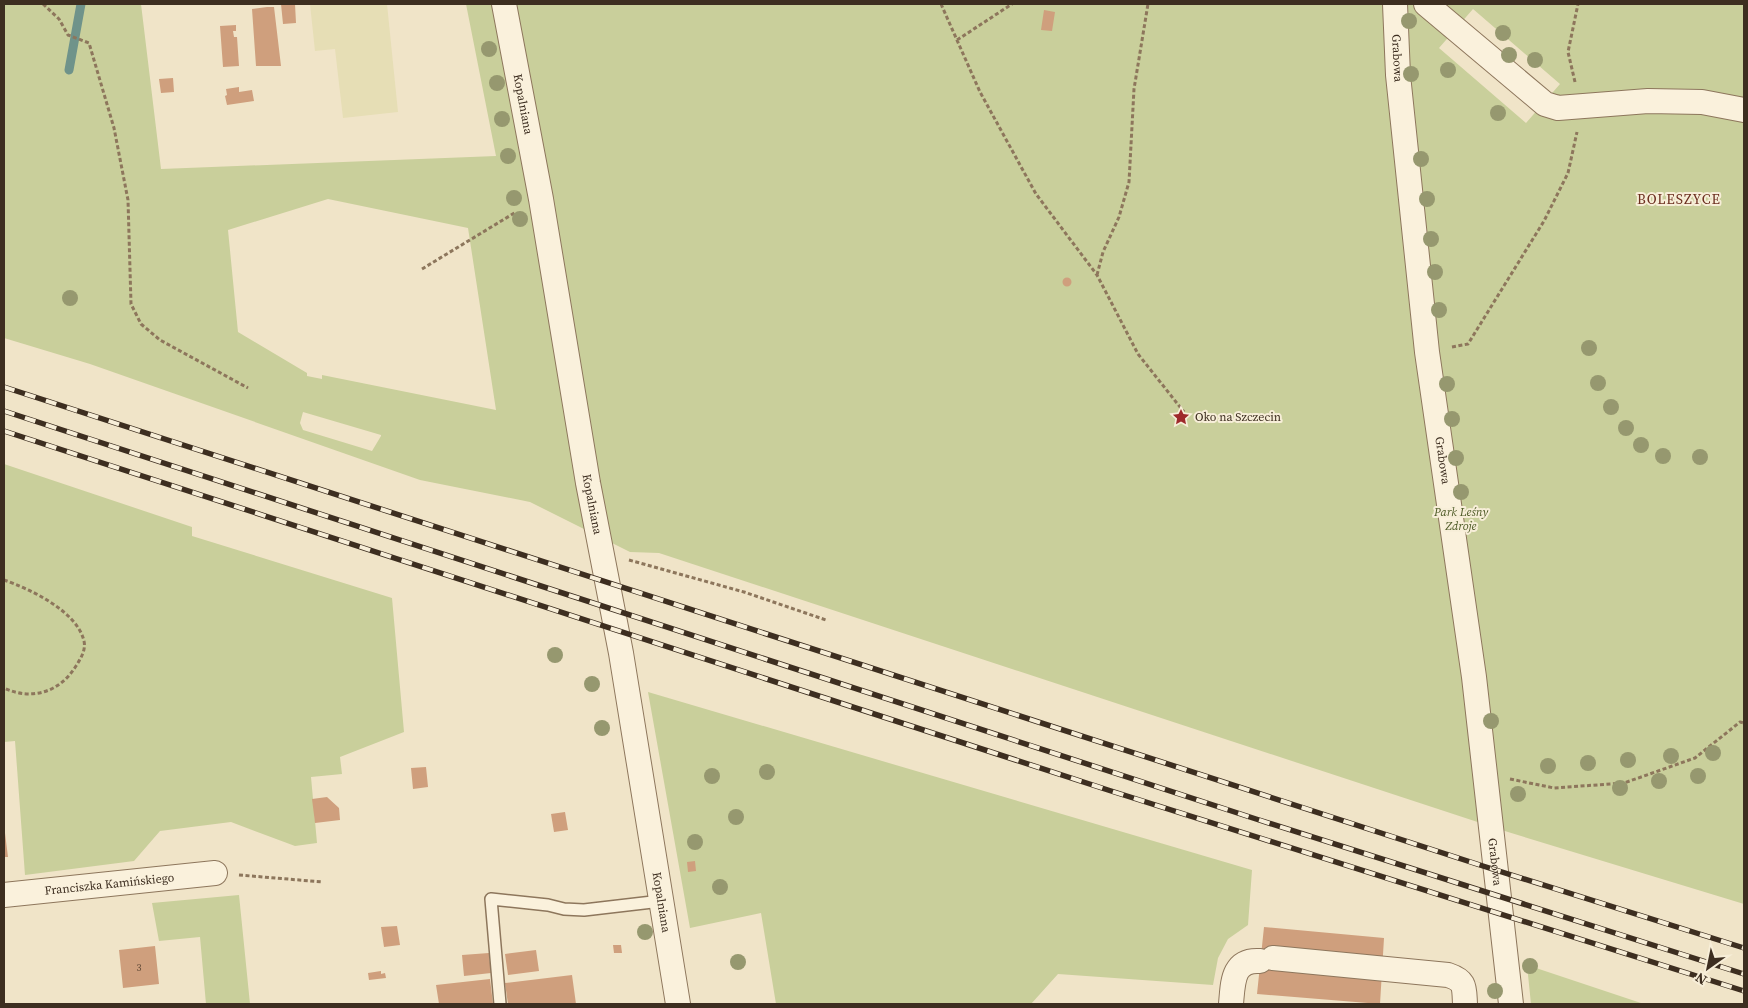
<svg xmlns="http://www.w3.org/2000/svg" width="1748" height="1008" font-family="'Source Serif 4',serif">
<style>
.farmland{fill:#e6deb5}
.green{fill:#c9cf9b;fill-rule:evenodd}
.lines{fill:none;stroke-linecap:round;stroke-linejoin:round}
.stream{stroke:#6f938a;stroke-width:9}
.building{fill:#cf9f7d}
.lane-casing{stroke:#8d765c;stroke-width:14}
.street-casing{stroke:#8d765c;stroke-width:26}
.path{stroke:#8d765c;stroke-width:3;stroke-dasharray:4 2.5;stroke-linecap:butt}
.lane{stroke:#faf1dc;stroke-width:11}
.street{stroke:#faf1dc;stroke-width:24}
.rail-casing{stroke:#3d2e20;stroke-width:5.5}
.rail{stroke:#f7eed8;stroke-width:4;stroke-dasharray:11;stroke-linecap:butt}
.tree{fill:#96986f}
.labels{text-anchor:middle;stroke-width:4;stroke-linejoin:round;paint-order:stroke}
.number-label{font-size:10px;fill:#624a37}
.street-label{font-size:12px;fill:#3d2e20;stroke:#f7eed8}
.poi-label{font-size:12px;fill:#3d2e20;stroke:#f7eed8;text-anchor:start}
.park-label{font-size:12px;font-style:italic;fill:#4d5a26;stroke:#f7eed8}
.neighbourhood-label{font-size:14px;letter-spacing:1px;fill:#6b2e1e;stroke:#f7eed8}
</style>
<rect width="100%" height="100%" fill="#f0e4c8"/>
<!-- farmland -->
<path class="farmland" d="M310 4H387L398 112 343 118 335 49 315 51Z"/>
<!-- green -->
<path class="green" d="M4 4H141L161 169 496 156 466 4H1744V904L1508 832 659 553 630 552 530 502 420 480 90 364 4 338ZM1473 9 1560 84 1526 123 1439 48ZM328 199 468 228 496 410 322 375V379L307 376V373L238 332 228 230ZM303 412 381 435V436L372 451 303 430 300 423Z
M4 464 192 527V536L392 598 404 732 340 757 342 774 311 777 317 843 295 846 231 822 160 831 134 861 25 875 15 741 4 742Z
M648 692 1252 870 1248 925 1228 939 1218 958 1213 985 1058 974 1031 1004H776L761 913 690 928Z
M239 895 250 1004H206L200 937 159 941 152 903Z
M1527 965 1644 1004H1531Z"/>
<g class="lines">
<!-- stream -->
<path class="stream" d="M69 70 81 4"/>
</g>
<!-- building -->
<path class="building" d="M281 4H295L296 23 283 24Z
M267 7H274L281 66H256L252 9Z
M1044 10 1055 12 1052 31 1041 30Z
M236 25V31H233L234 37H237L239 66 223 67 220 26Z
M173 78 174 92 161 93 159 79Z
M239 87V92L252 90 254 101 227 105 225 96 227 95 226 89Z
M1062.5 282a4.5 4.5 0 1 1 9 0a4.5 4.5 0 1 1-9 0Z
M426 767 428 787 413 789 411 768Z
M327 797 339 808 340 820 315 823 312 799Z
M565 812 568 830 554 832 551 814Z
M4 833H5L8 857H4Z
M695 861 696 871 688 872 687 862Z
M397 926 400 945 384 947 381 927Z
M1264 927 1384 938 1380 1004 1257 994Z
M613 945H621L622 953H614Z
M155 946 159 984 123 988 119 950Z
M536 950 539 971 508 975 505 954Z
M489 953 491 973 464 976 462 955Z
M381 971V974L385 973 386 978 369 980 368 973Z
M572 975 576 1004H508L505 983Z
M490 979 493 1004H439L436 985Z"/>
<g class="lines">
<!-- lane casing -->
<g class="lane-casing">
<path id="lane" d="M500 1004 491 899 548 905 564 909 584 910 661 901"/>
</g>
<!-- street casing -->
<g class="street-casing">
<g id="street">
<path id="s1" d="M504 4 541 199 588 483 621 653 678 1004"/>
<path id="s2" d="M1395 4 1398 75 1427 352 1474 677 1511 1004"/>
<path d="M1426 4 1545 104 1558 108 1648 101 1702 102 1744 110"/>
<path id="s3" d="M4 895 215 873"/>
<path d="M1273 958 1448 975C1466 981 1464 987 1465 1004"/>
<path d="M1231 1004C1233 983 1232 959 1260 961"/>
</g>
</g>
<!-- path -->
<path class="path" d="M43 4 59 19 68 35 89 43 114 128 128 200 131 304 141 324 160 340 248 388
M941 4 980 92 1036 194 1097 275 1138 354 1184 412
M957 40 1012 4
M1575 82 1568 52 1578 4
M422 269 516 212
M1097 275 1103 252 1119 217 1129 182 1134 89 1148 4
M1452 347 1468 344 1544 221 1568 173 1577 132
M629 560 744 592 826 620
M4 580C30 589 77 611 84 641 86 650 81 658 76 666 60 692 32 701 4 688
M1510 779 1554 788 1624 783 1695 758 1740 722 1744 723
M239 875 323 882"/>
<!-- lane -->
<use href="#lane" class="lane"/>
<!-- street -->
<use href="#street" class="street"/>
<!-- rail casing -->
<g class="rail-casing">
<path id="rail" d="M4 387 1483 866 1744 948
M4 411 1256 819 1744 974
M4 431 1108 790 1744 991"/>
</g>
<!-- rail -->
<use href="#rail" class="rail"/>
</g>
<!-- trees -->
<g class="tree">
<circle cx="1409" cy="21" r="8"/>
<circle cx="1503" cy="33" r="8"/>
<circle cx="489" cy="49" r="8"/>
<circle cx="1509" cy="55" r="8"/>
<circle cx="1535" cy="60" r="8"/>
<circle cx="1448" cy="70" r="8"/>
<circle cx="1411" cy="74" r="8"/>
<circle cx="497" cy="83" r="8"/>
<circle cx="1498" cy="113" r="8"/>
<circle cx="502" cy="119" r="8"/>
<circle cx="508" cy="156" r="8"/>
<circle cx="1421" cy="159" r="8"/>
<circle cx="514" cy="198" r="8"/>
<circle cx="1427" cy="199" r="8"/>
<circle cx="520" cy="219" r="8"/>
<circle cx="1431" cy="239" r="8"/>
<circle cx="1435" cy="272" r="8"/>
<circle cx="70" cy="298" r="8"/>
<circle cx="1439" cy="310" r="8"/>
<circle cx="1589" cy="348" r="8"/>
<circle cx="1598" cy="383" r="8"/>
<circle cx="1447" cy="384" r="8"/>
<circle cx="1611" cy="407" r="8"/>
<circle cx="1452" cy="419" r="8"/>
<circle cx="1626" cy="428" r="8"/>
<circle cx="1641" cy="445" r="8"/>
<circle cx="1663" cy="456" r="8"/>
<circle cx="1700" cy="457" r="8"/>
<circle cx="1456" cy="458" r="8"/>
<circle cx="1461" cy="492" r="8"/>
<circle cx="555" cy="655" r="8"/>
<circle cx="592" cy="684" r="8"/>
<circle cx="1491" cy="721" r="8"/>
<circle cx="602" cy="728" r="8"/>
<circle cx="1713" cy="753" r="8"/>
<circle cx="1671" cy="756" r="8"/>
<circle cx="1628" cy="760" r="8"/>
<circle cx="1588" cy="763" r="8"/>
<circle cx="1548" cy="766" r="8"/>
<circle cx="767" cy="772" r="8"/>
<circle cx="712" cy="776" r="8"/>
<circle cx="1698" cy="776" r="8"/>
<circle cx="1659" cy="781" r="8"/>
<circle cx="1620" cy="788" r="8"/>
<circle cx="1518" cy="794" r="8"/>
<circle cx="736" cy="817" r="8"/>
<circle cx="695" cy="842" r="8"/>
<circle cx="720" cy="887" r="8"/>
<circle cx="645" cy="932" r="8"/>
<circle cx="738" cy="962" r="8"/>
<circle cx="1530" cy="966" r="8"/>
<circle cx="1495" cy="991" r="8"/>
</g>
<!-- icons -->
<defs>
<g id="sight-bare" transform="scale(1.35)"><path d="M0-6L1.8-2.2L6-1.7L2.9 1.2L3.7 5.4L0 3.3L-3.7 5.4L-2.9 1.2L-6-1.7L-1.8-2.2Z" fill="#9e2a2b" stroke="#f7eed8" stroke-width="2.5" paint-order="stroke"/></g>
</defs>
<g fill-rule="evenodd">
<use href="#sight-bare" x="1181" y="417"/>
</g>
<g class="labels">
<!-- number labels -->
<g class="number-label">
<text x="139" y="971">3</text>
</g>
<!-- street labels -->
<g class="street-label">
<text dy="4" stroke="none"><textPath href="#s2" startOffset="54">Grabowa</textPath></text>
<text dy="4" stroke="none"><textPath href="#s1" startOffset="102">Kopalniana</textPath></text>
<text dy="4" stroke="none"><textPath href="#s2" startOffset="459">Grabowa</textPath></text>
<text dy="4" stroke="none"><textPath href="#s1" startOffset="508">Kopalniana</textPath></text>
<text dy="4" stroke="none"><textPath href="#s2" startOffset="864">Grabowa</textPath></text>
<text dy="4" stroke="none"><textPath href="#s3" startOffset="106">Franciszka Kamińskiego</textPath></text>
<text dy="4" stroke="none"><textPath href="#s1" startOffset="912">Kopalniana</textPath></text>
</g>
<!-- poi labels -->
<g class="poi-label">
<text x="1195" y="421">Oko na Szczecin</text>
</g>
<!-- park labels -->
<g class="park-label">
<text x="1461" y="516">Park Leśny<tspan x="1461" dy="14">Zdroje</tspan></text>
</g>
<!-- neighbourhood labels -->
<g class="neighbourhood-label">
<text x="1679" y="204">BOLESZYCE</text>
</g>
</g>
<!-- border -->
<rect width="1748" height="1008" fill="none" stroke="#3d2e20" stroke-width="10"/>
<!-- north arrow -->
<g transform="translate(1708 968) rotate(213)" stroke="#f7eed8" stroke-width="4" paint-order="stroke">
<path d="M0-4L9 19L0 12L-9 19Z" fill="#3d2e20"/>
<text y="-8" font-size="14" font-weight="bold" text-anchor="middle" fill="#3d2e20">N</text>
</g>
</svg>
